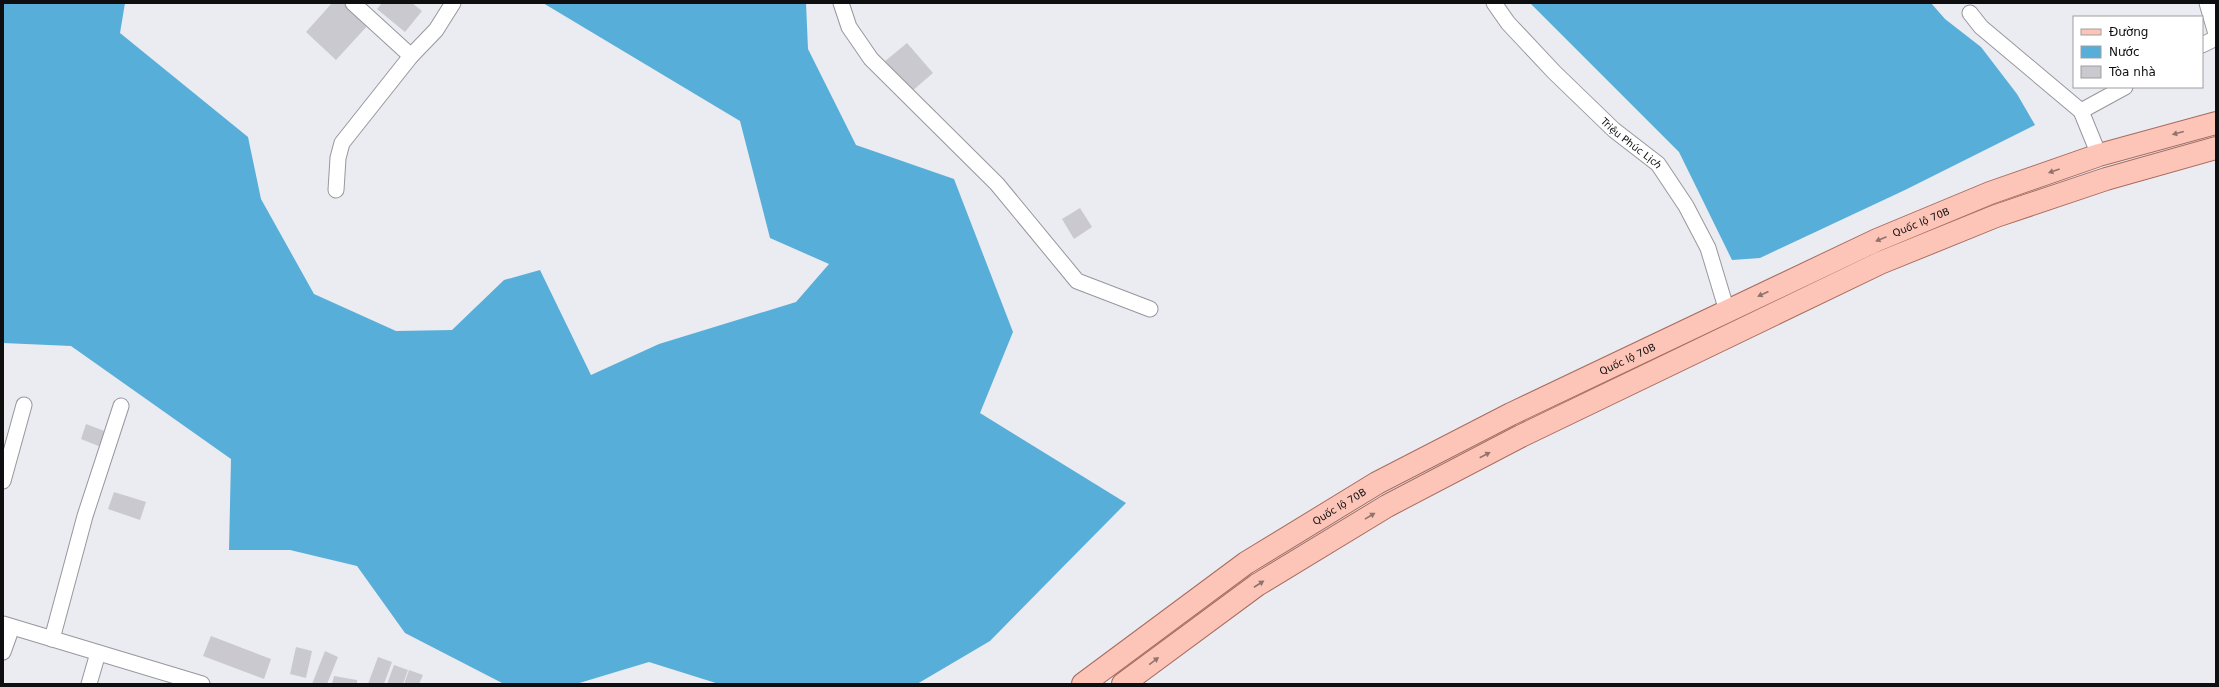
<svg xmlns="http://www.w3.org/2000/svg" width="2219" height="687" font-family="'DejaVu Sans',sans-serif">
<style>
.water{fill:#57afd9}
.building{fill:#c9c9cf}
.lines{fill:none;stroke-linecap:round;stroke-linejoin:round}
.minor-casing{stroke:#97979d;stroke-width:17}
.primary-casing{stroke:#a86c5f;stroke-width:24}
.minor{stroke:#fff;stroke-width:15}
.primary{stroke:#fdc5b8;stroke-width:22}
.oneway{fill:#91736d}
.labels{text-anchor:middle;stroke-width:3;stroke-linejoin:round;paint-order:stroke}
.street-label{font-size:10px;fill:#0e0e11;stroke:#fff}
</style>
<rect width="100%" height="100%" fill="#ebebf2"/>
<!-- water -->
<path class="water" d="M3 3H125L120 33 248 137 261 199 314 294 396 331 452 330 504 280 540 270 591 375 659 344 796 302 829 264 770 238 740 121 543 3H806L808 49 856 145 954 179 1013 332 980 413 1126 503 990 641 917 684H719L649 662 576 684H504L405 633 357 566 290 550H229L231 459 71 346 3 343Z
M1530 3H1931L1945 19 1981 47 2017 94 2035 125 1905 190 1760 258 1732 260 1679 152Z"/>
<!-- building -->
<path class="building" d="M332 3H346L369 24 336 60 306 32Z
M382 3H412L422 11 405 32 377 9Z
M907 43 933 73 904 98 878 67Z
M1080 208 1092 227 1074 239 1062 219Z
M86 424 107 432 101 447 81 439Z
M114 492 146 502 140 520 108 509Z
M211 636 271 659 264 679 203 656Z
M296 647 312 651 306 678 290 674Z
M325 651 338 657 327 684H312Z
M378 657 392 662 384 684H368Z
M394 665 408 670 403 684H387Z
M409 670 423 675 419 684H404Z
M334 676 357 680V684H332Z"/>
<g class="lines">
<!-- minor casing -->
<g class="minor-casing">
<g id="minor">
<path d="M353 3 411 56"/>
<path d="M841 3 849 27 871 59 997 184 1077 281 1150 309"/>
<path id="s1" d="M1494 3 1508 23 1554 72 1614 130 1658 164 1686 206 1708 248 1727 311"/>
<path d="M2207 3 2216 34"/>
<path d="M1970 13 1981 27 2081 111 2099 155"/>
<path d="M2202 45 2216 38"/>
<path d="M2081 111 2125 87"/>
<path d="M336 190 338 158 342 143 411 56 436 30 453 3"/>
<path d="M3 481 24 405"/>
<path d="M3 624 202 684"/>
<path d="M52 639 85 516 121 406"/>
<path d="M3 652 12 627"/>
<path d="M89 684 98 653"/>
</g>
</g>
<!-- primary casing -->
<g class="primary-casing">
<g id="primary">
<path id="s2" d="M1083 684 1246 563 1377 483 1511 414 1877 240 1990 193 2099 155 2216 123"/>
<path d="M1123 684 1257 585 1387 506 1521 436 1880 263 1996 216 2106 179 2216 148"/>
</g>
</g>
<!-- minor -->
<use href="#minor" class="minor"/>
<!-- primary -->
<use href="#primary" class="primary"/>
</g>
<!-- one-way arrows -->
<defs><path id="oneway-solid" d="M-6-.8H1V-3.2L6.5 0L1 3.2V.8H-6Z"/></defs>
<g class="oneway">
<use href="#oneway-solid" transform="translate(2178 133) rotate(165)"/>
<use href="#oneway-solid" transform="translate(2054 171) rotate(161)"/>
<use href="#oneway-solid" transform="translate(1881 239) rotate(157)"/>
<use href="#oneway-solid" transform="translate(1763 294) rotate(155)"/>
<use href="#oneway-solid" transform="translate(1485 455) rotate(-28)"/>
<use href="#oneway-solid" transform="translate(1370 516) rotate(-31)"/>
<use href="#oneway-solid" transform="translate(1259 584) rotate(-33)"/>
<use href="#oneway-solid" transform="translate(1154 661) rotate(-37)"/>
</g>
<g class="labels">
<!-- street labels -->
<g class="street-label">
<text dy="4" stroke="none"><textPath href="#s1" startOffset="197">Triệu Phúc Lịch</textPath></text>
<text dy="4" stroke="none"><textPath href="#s2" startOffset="960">Quốc lộ 70B</textPath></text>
<text dy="4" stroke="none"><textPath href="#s2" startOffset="636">Quốc lộ 70B</textPath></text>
<text dy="4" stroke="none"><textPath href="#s2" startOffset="312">Quốc lộ 70B</textPath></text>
</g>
</g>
<!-- border -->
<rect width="2219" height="687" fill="none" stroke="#0e0e11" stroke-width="8"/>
<!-- legend -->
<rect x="2073" y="16" width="130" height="72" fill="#ffffff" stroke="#9f9fa0"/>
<rect x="2081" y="29" width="20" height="6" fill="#fdc5b8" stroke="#9f9fa0"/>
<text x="2109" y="36" font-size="12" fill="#0e0e11">Đường</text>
<rect x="2081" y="46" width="20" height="12" fill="#57afd9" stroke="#9f9fa0"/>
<text x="2109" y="56" font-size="12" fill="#0e0e11">Nước</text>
<rect x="2081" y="66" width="20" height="12" fill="#c9c9cf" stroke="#9f9fa0"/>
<text x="2109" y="76" font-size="12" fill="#0e0e11">Tòa nhà</text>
</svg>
